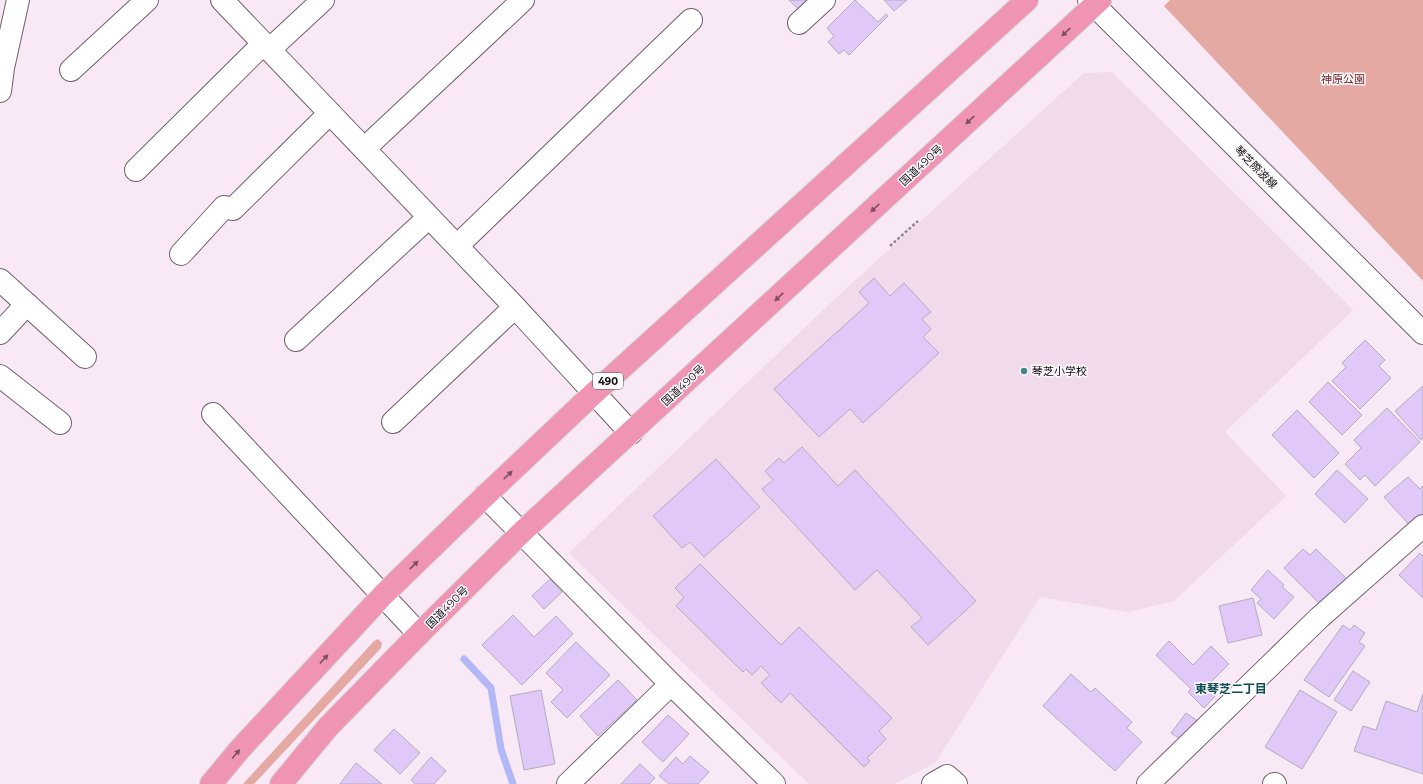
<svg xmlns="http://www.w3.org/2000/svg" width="1423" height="784" font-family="Montserrat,'Noto Sans JP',sans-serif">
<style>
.built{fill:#f0daec}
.green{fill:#e5a9a4}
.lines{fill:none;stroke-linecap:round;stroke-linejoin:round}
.stream{stroke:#b2b7f6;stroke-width:7}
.building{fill:#e0c8f9;stroke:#b4acbc}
.street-casing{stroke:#70626d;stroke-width:24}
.secondary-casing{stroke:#70626d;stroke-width:24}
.highway-casing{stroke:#d4d3d4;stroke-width:24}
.path{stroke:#948892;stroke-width:2.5;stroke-dasharray:3 2;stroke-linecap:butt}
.street{stroke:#fff;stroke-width:22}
.secondary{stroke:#fff;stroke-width:22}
.highway{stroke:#ef94b3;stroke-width:22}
.oneway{fill:#805062}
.poi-dot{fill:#3f878e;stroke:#fdfafd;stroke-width:1.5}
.labels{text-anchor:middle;stroke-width:3;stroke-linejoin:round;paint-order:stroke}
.shield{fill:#fdfafd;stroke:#585458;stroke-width:1}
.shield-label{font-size:10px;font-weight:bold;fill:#120d11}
.park-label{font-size:11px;fill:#721c1e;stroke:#fdfafd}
.street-label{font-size:11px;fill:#120d11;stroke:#fdfafd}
.poi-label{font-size:11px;fill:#120d11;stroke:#fdfafd;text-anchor:start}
.neighbourhood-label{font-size:12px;font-weight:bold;fill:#104e54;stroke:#fdfafd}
</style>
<rect width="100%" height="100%" fill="#f9e8f5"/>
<!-- built -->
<path class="built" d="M1112 72 1353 310 1225 432 1286 496 1174 601 1128 612 1040 597 935 763 894 784H809L569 553 839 295 1084 73Z"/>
<!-- green -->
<path class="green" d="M1170 0H1423V281L1164 6Z
M378 639 382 643 381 648 254 784H243L374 641Z"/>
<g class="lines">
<!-- stream -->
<path class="stream" d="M464 659 491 688 501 749 513 784"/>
</g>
<!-- building -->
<path class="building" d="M789 0H809L799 10Z
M855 0 878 22 886 14 888 16 849 55 844 50 839 54 828 42 834 36 827 28Z
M884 0H907L894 11Z
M874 278 890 296 904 283 931 312 922 319 931 329 923 337 939 353 863 423 850 409 819 437 774 389 869 303 859 292Z
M1365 340 1385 360 1379 366 1391 378 1360 409 1332 381 1346 367 1342 363Z
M1328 382 1362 415 1342 435 1309 402Z
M1423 386V438L1421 440 1395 411Z
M1387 408 1420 442 1375 486 1365 475 1360 480 1345 464 1361 448 1354 440Z
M1297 410 1339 453 1314 478 1272 435Z
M802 447 838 486 855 470 976 601 928 645 911 627 922 618 877 570 855 590 762 489 773 480 765 471 779 458 784 463Z
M716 459 760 507 704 557 690 542 682 548 653 516Z
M1337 470 1368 499 1345 523 1315 494Z
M1408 477 1420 489 1423 486V516L1411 527 1384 497Z
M1303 549 1310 555 1316 549 1347 579 1321 605 1284 568Z
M1420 553 1423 556V598L1399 575Z
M700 564 781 645 799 627 892 718 879 731 886 739 867 758 870 761 864 767 790 693 781 703 761 683 770 675 761 666 752 675 746 669 743 672 676 606 684 597 675 588Z
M1268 570 1284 585 1282 587 1294 597 1274 619 1257 603 1261 599 1251 590Z
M550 579 562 592 544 609 532 596Z
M1253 598 1262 635 1228 643 1219 606Z
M513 615 534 637 556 616 573 634 522 685 482 645Z
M1343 625 1350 630 1354 625 1365 633 1359 642 1365 646 1329 697 1304 680Z
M1169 641 1193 665 1211 646 1229 664 1208 685 1217 694 1204 708 1188 692 1191 689 1156 655Z
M576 642 610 675 567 718 551 702 563 690 546 673Z
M1353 671 1370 682 1351 711 1334 700Z
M1071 674 1091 692 1095 688 1132 722 1127 728 1142 742 1115 771 1043 706Z
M618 680 637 700 598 736 580 716Z
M541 690 555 764 524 770 510 696Z
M1300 690 1337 712 1302 769 1265 747Z
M1423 694V774L1354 751 1363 726 1376 730 1386 701 1417 712Z
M1186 713 1201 723 1186 743 1171 733Z
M668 715 689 734 663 762 642 742Z
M394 729 420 753 400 774 374 750Z
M690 756 709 772 698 784H669L659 776 676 757 683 764Z
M431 757 446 771 434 784H415L411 780Z
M356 763 382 784H340Z
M640 764 655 778 649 784H621Z"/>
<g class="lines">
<!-- street casing -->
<g class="street-casing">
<path id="street" d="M222 0 515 307 631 433
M799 23 824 0
M269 50 323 0
M71 70 147 0
M0 91 3 68 18 0
M364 149 523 0
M136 170 263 44
M457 246 691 20
M181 254 224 207 233 209 330 113
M0 280 85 357
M0 333 27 304
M296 340 429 217
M0 376 60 423
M213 414 419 634
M393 422 515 307
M485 496 671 684 774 784
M568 784 671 684
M933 784 947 776 956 784
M1148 784 1319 618 1423 526
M1274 784H1275"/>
</g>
<!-- secondary casing -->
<g class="secondary-casing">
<path id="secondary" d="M1089 0 1423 333"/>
</g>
<!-- highway casing -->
<g class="highway-casing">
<path id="highway" d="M211 784 240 749 383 595 485 496 593 394 1027 0
M281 784 328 727 419 634 521 533 1100 0"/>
</g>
<!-- path -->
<path class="path" d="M890 246 918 221"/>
<!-- street -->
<use href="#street" class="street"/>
<!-- secondary -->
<use href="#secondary" class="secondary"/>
<!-- highway -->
<use href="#highway" class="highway"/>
</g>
<!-- one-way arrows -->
<defs><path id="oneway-solid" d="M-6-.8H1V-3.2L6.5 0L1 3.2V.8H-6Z"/></defs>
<g class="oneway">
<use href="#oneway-solid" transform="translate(1066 32) rotate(137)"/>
<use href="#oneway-solid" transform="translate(970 120) rotate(137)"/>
<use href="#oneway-solid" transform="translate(875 208) rotate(137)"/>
<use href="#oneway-solid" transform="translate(779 297) rotate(137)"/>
<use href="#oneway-solid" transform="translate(508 475) rotate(-43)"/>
<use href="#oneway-solid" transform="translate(414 565) rotate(-44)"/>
<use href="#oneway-solid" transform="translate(324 659) rotate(-47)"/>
<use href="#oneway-solid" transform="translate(236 754) rotate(-50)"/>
</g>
<!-- markers -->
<circle class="poi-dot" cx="1024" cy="371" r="4"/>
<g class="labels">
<!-- shield labels -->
<rect class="shield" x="593" y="373" width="30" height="16" rx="3"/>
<g class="shield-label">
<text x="608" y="385">490</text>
</g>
<!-- park labels -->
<g class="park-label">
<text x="1343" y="83">神原公園</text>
</g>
<!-- street labels -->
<g class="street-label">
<text transform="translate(921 165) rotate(-43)" y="4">国道490号</text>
<text transform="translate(1256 167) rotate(45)" y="4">琴芝際波線</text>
<text transform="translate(683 385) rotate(-43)" y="4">国道490号</text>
<text transform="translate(447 607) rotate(-45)" y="4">国道490号</text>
</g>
<!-- poi labels -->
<g class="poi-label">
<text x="1032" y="375">琴芝小学校</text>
</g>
<!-- neighbourhood labels -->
<g class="neighbourhood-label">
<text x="1231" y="693">東琴芝二丁目</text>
</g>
</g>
</svg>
